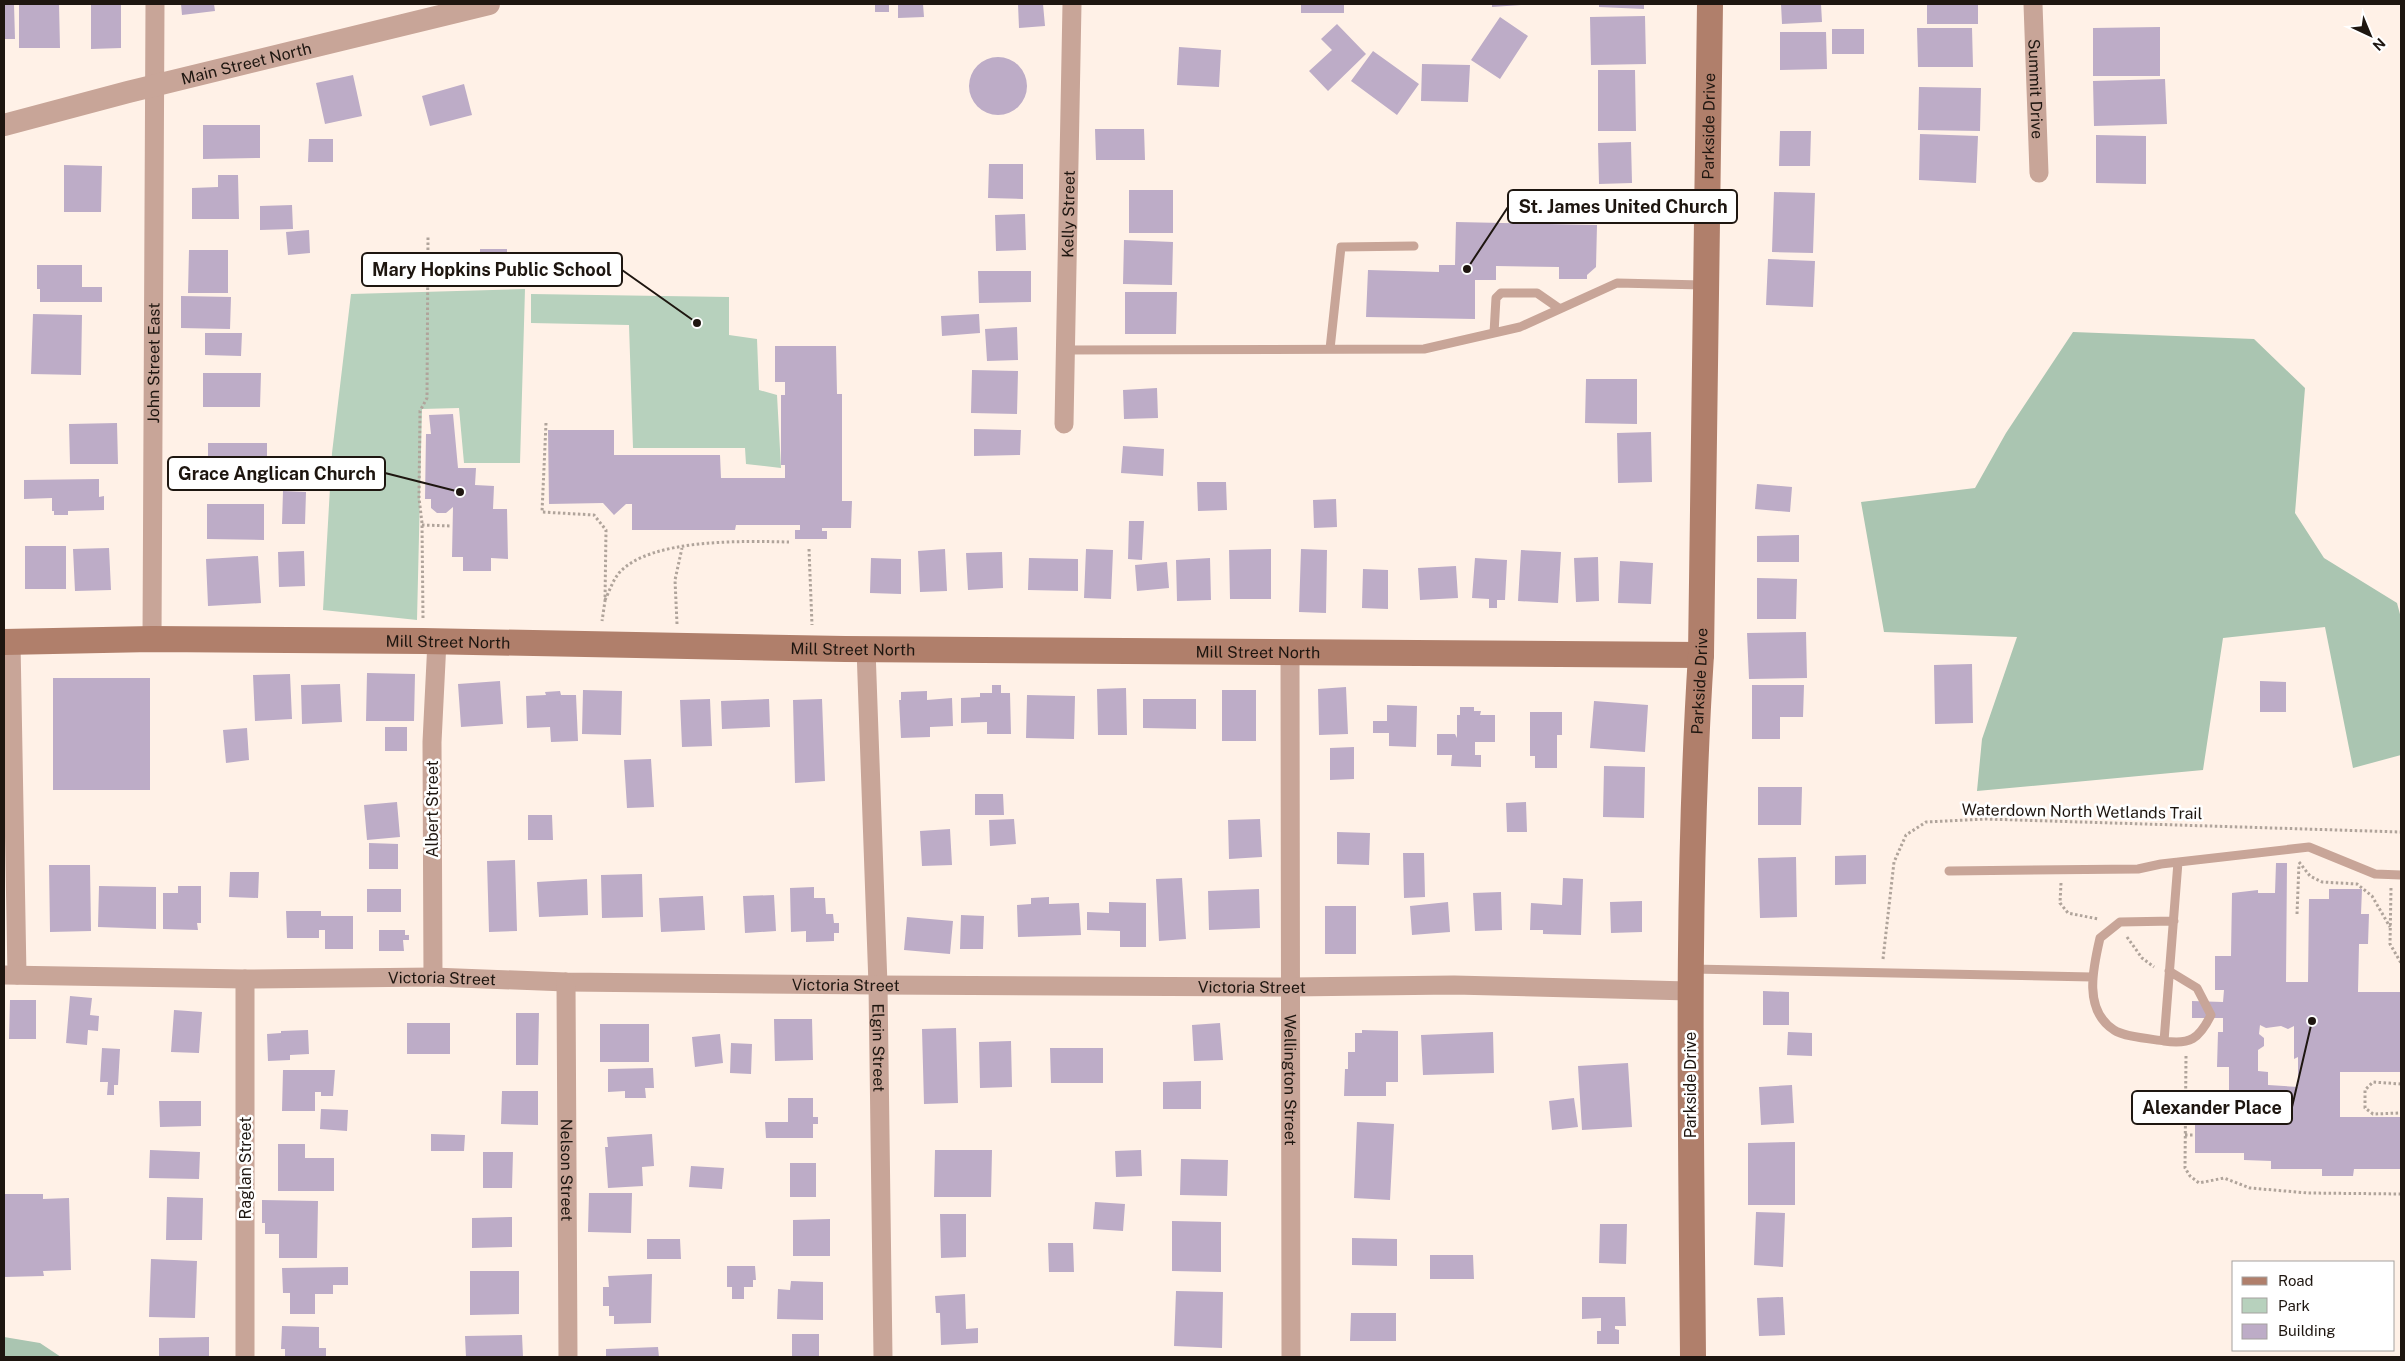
<svg xmlns="http://www.w3.org/2000/svg" width="2405" height="1361" font-family="'Public Sans',sans-serif">
<style>
.green{fill:#b7d1bd}
.forest{fill:#aac5b1}
.building{fill:#bdacc7;fill-rule:evenodd}
.lines{fill:none;stroke-linecap:round;stroke-linejoin:round}
.path{stroke:#b0a49b;stroke-width:3;stroke-dasharray:2.5 2.5;stroke-linecap:butt}
.service{stroke:#c8a598;stroke-width:9}
.minor{stroke:#c8a598;stroke-width:19}
.tertiary{stroke:#c8a598;stroke-width:22}
.secondary{stroke:#b07f6b;stroke-width:26}
.labels{text-anchor:middle;stroke-width:5;stroke-linejoin:round;paint-order:stroke}
.street-label{font-size:16px;fill:#1e1610;stroke:#fff}
.leader{fill:none;stroke:#1e1610;stroke-width:2}
.callout-dot{fill:#1e1610;stroke:#fff;stroke-width:2}
.callout{fill:#fff;stroke:#1e1610;stroke-width:2}
.callout-label{font-size:18px;text-anchor:middle;font-weight:bold;fill:#1e1610}
</style>
<rect width="100%" height="100%" fill="#fff1e7"/>
<!-- green -->
<path class="green" d="M525 289 520 463H464L459 408 422 409 417 620 323 610 332 453 351 294Z
M531 294 729 297V335L757 339 759 390 777 395 781 468 746 464 745 448H633L629 325 531 323Z"/>
<!-- forest -->
<path class="forest" d="M2073 332 2254 339 2305 388 2295 513 2324 558 2397 603 2401 618V755L2353 768 2325 627 2223 638 2203 770 1977 791 1982 739 2017 637 1884 632 1861 502 1975 488 2006 433Z
M4 1337 40 1343 61 1357H4Z"/>
<!-- building -->
<path class="building" d="M4 4H14L15 39H4Z
M19 4H59L60 48H19Z
M91 4H121V48L91 49Z
M181 4H214L215 11 182 15Z
M875 4H889V12H875Z
M898 4H923L924 17 898 18Z
M1018 4H1043L1045 26 1019 28Z
M1301 4H1344V13H1301Z
M1492 4H1520L1521 5 1492 7Z
M1599 4H1644V9L1599 7Z
M1781 4H1821L1822 22 1782 24Z
M1927 4H1978V24H1927Z
M1645 16 1646 64 1591 65 1590 17Z
M1500 17 1528 36 1500 79 1471 60Z
M1337 24 1366 54 1328 91 1309 71 1332 50 1321 39Z
M2160 27V76H2093V28Z
M1917 28H1972L1973 67H1918Z
M1832 29H1864V54H1832Z
M1780 32H1826L1827 69 1780 70Z
M1179 47 1221 50 1219 87 1177 85Z
M1373 51 1419 84 1397 115 1351 81Z
M969 86a29 29 0 1 1 58 0a29 29 0 1 1-58 0Z
M1422 64 1470 65 1468 102 1421 101Z
M1598 70H1635L1636 131H1598Z
M353 75 362 116 325 124 316 83Z
M2165 79 2167 124 2094 126 2093 81Z
M464 84 472 115 430 126 422 96Z
M1919 87 1981 88 1980 131 1918 130Z
M203 125H260V158L203 159Z
M1095 129H1144L1145 160H1096Z
M1780 131H1811L1810 166H1779Z
M1920 134 1978 136 1976 183 1919 180Z
M2096 135 2146 136V184L2096 183Z
M309 139H333V162H308Z
M1631 142 1632 183 1599 184 1598 143Z
M989 164H1023V199L988 198Z
M64 165 102 166 101 212H64Z
M218 175H238L239 219H192V188L218 187Z
M1129 190H1173V233H1129Z
M1774 192 1815 193 1813 253 1772 252Z
M292 205 293 229 260 230V206Z
M1025 214 1026 250 996 251 995 215Z
M1456 222 1597 225 1596 267 1587 275V279H1559V267L1496 266V280H1475V319L1366 317 1368 270 1439 272V265H1455Z
M309 230 310 253 288 255 286 232Z
M1124 240 1173 242 1172 285 1123 284Z
M480 249H507V271H480Z
M189 250H228V293H188Z
M1768 259 1815 261 1813 307 1766 305Z
M37 265H82V287H102V302H40V289H37Z
M978 271H1031V302L979 303Z
M1125 292H1177L1176 334H1125Z
M181 296 231 297 230 329 181 328Z
M33 314 82 315 81 375 31 374Z
M979 314 980 333 942 336 941 316Z
M1017 327 1018 360 987 361 985 329Z
M205 333H242L241 356 205 355Z
M775 346H836L837 394H842V501H852L851 528H822V531H827V539H795V530H800V525H736L735 530H632V504H626L614 515 603 503 549 504 548 430H614V455H720L721 478H785V465H781V395H785V382H775Z
M972 370 1018 371 1017 414 971 413Z
M203 373H261L260 407H203Z
M1586 379H1637V424L1585 423Z
M1157 388 1158 418 1124 419 1123 390Z
M453 414 458 468H476L475 485 494 486 493 509H507L508 559 491 558V571H463V557H452L453 507 446 513H437L431 508V499H425L426 434H431L429 415Z
M117 423 118 464H70L69 424Z
M974 429 1021 430 1020 455 974 456Z
M1651 432 1652 482 1618 483 1617 433Z
M208 443H267V472H208Z
M1123 446 1164 449 1163 476 1121 473Z
M99 479V497L104 496V510L68 511V515H54V511H52V498L24 499V480Z
M1197 482H1226L1227 510 1198 511Z
M1757 484 1792 487 1790 512 1755 509Z
M283 491 306 492 305 524H282Z
M1336 499 1337 527 1314 528 1313 500Z
M207 504H264V540L207 539Z
M1129 521H1144L1142 560 1128 559Z
M1799 535V562H1757V536Z
M25 546H66V589H25Z
M109 548 111 590 75 591 73 549Z
M945 549 947 591 920 592 918 551Z
M1086 549 1113 550 1111 599 1084 598Z
M1271 549V599H1230L1229 550Z
M1301 549 1327 550 1326 613 1299 612Z
M1521 550 1561 552 1558 603 1518 601Z
M304 551 305 586 279 587 278 552Z
M1002 552 1003 588 968 590 966 553Z
M258 556 261 603 208 606 206 559Z
M1598 557 1599 601 1576 602 1574 558Z
M871 558 901 559V594L870 593Z
M1029 558 1078 559V591L1028 590Z
M1210 558 1211 600 1177 601 1176 560Z
M1475 558 1507 560 1505 600H1497V608H1489V599L1472 598Z
M1620 561 1653 563 1651 604 1618 603Z
M1167 562 1169 588 1137 591 1135 565Z
M1456 566 1458 598 1420 600 1418 568Z
M1363 569 1388 570V609L1362 608Z
M1757 578 1797 579 1796 619H1757Z
M1806 632 1807 678 1749 679 1747 633Z
M1972 664 1973 723 1935 724 1934 665Z
M367 673 415 674 414 721H366Z
M290 674 292 719 255 721 253 675Z
M53 678H150V790H53Z
M500 681 503 724 461 727 458 684Z
M2260 681 2286 682V712H2260Z
M340 684 342 722 302 724 301 685Z
M992 685H1001V693H1010L1011 734H987V722L961 723V698L980 697V693H992Z
M1752 685H1804L1803 717H1780V739H1752Z
M1346 687 1348 734 1319 735 1318 689Z
M1126 688 1127 735H1098L1097 689Z
M583 690 622 691 621 735 582 734Z
M1222 690H1256V741H1222Z
M560 691 561 695H576L578 741 551 742 550 727 527 728 526 696 546 695 545 692Z
M927 691V700L952 698 953 726 930 727V737L901 738 899 700H901V692Z
M1027 695 1075 696 1074 739 1026 738Z
M710 699 712 746 682 747 680 700Z
M769 699 770 727 722 729 721 701Z
M822 699 825 781 795 783 793 700Z
M1143 699H1196V729L1143 728Z
M1594 701 1648 705 1645 752 1590 748Z
M1387 705 1417 706 1416 747 1389 746V733H1373V721H1387Z
M1460 707H1474V711H1481L1480 715H1495V742H1475V755H1481V767L1451 766 1452 755H1437V734H1455L1457 738V715H1460Z
M1530 712H1562V735H1557V768H1535V756H1530Z
M385 727H407V751H385Z
M247 728 249 760 226 763 223 730Z
M1354 747V779L1330 780V748Z
M651 759 654 807 627 808 624 760Z
M1604 766 1645 767 1644 818 1603 817Z
M1758 787H1802L1801 825H1758Z
M975 794H1003L1004 815H975Z
M397 802 400 837 367 840 364 805Z
M1526 802 1527 832H1507L1506 803Z
M528 815H552L553 840H528Z
M1014 819 1016 844 990 846 989 820Z
M1260 819 1262 857 1229 859 1228 820Z
M950 829 952 865 922 866 920 831Z
M1337 832 1370 833 1369 865 1337 864Z
M369 843 398 844V869H369Z
M1403 853H1424L1425 897 1404 898Z
M1866 855V884L1835 885V856Z
M1796 857 1797 917 1760 918 1758 858Z
M515 860 517 931 489 932 487 861Z
M2276 863H2287L2286 982H2308L2309 899H2329V889H2362L2361 914H2369L2368 944H2359L2358 992H2401V1072H2340V1117H2401V1169H2354L2353 1176H2322V1169H2271V1161L2244 1160V1153H2195V1118H2208V1101H2229V1067H2217L2218 1032H2223V1018H2192V1001L2223 1002 2224 990H2215V956H2231L2232 893 2258 890V893H2275ZM2260 1025 2266 1028 2281 1026 2288 1029 2294 1026V1059L2298 1057V1087L2268 1085V1072L2258 1071V1050L2264 1046V1038L2259 1034Z
M49 865H90L91 931 50 932Z
M230 872H259L258 898 229 897Z
M642 874 643 917 602 918 601 875Z
M1182 878 1186 939 1159 941 1156 879Z
M1563 878 1583 879 1581 935 1543 934V930H1530L1531 903 1562 905Z
M587 879 588 915 539 917 537 882Z
M99 886 156 887V929L98 927Z
M178 886H201V923H197L198 930 163 929V893H178Z
M814 887V898H825L826 914H833L834 923H839V933H834V941L806 942V931L791 932 790 888Z
M367 889H401V912H367Z
M1259 889 1260 928 1209 930 1208 891Z
M1501 892 1502 930 1475 931 1473 893Z
M774 895 776 931 745 933 743 896Z
M703 896 705 930 661 932 659 898Z
M1049 897V904L1079 903 1081 935 1018 937 1017 905 1031 904V898Z
M1642 901V932L1611 933 1610 902Z
M1109 902 1146 903V947H1120V931L1087 930V912L1109 913Z
M1448 902 1450 932 1412 935 1410 906Z
M1325 906H1356V954H1325Z
M286 911H321V916H353V949H325V930H319V938H287Z
M961 915 984 916 983 949H960Z
M907 917 953 921 950 954 904 950Z
M379 930H405V935H409V940H403L404 951H379Z
M1763 991 1789 992V1025H1763Z
M70 996 92 998 90 1015 99 1016 98 1031 88 1030 87 1045 66 1043Z
M10 1000H36V1039H9Z
M174 1010 202 1012 199 1053 171 1052Z
M516 1013H539L538 1065H516Z
M774 1019H812L813 1060 775 1061Z
M407 1023H450V1054H407Z
M1220 1023 1223 1060 1194 1061 1192 1025Z
M600 1024H649V1062H600Z
M956 1028 958 1103 924 1104 922 1029Z
M308 1030 309 1054 290 1055V1060L268 1061 267 1034 281 1033V1031Z
M1362 1030 1398 1031V1082H1386V1096H1344L1345 1069H1348V1052H1355V1033H1362Z
M1493 1032 1494 1073 1423 1075 1421 1035Z
M1788 1032 1812 1033V1056L1787 1055Z
M720 1034 723 1063 695 1067 692 1037Z
M1011 1041 1012 1087 980 1088 979 1042Z
M731 1043 752 1044 751 1074 730 1073Z
M102 1048 120 1049 118 1085H114V1095H107L108 1082H100Z
M1050 1048H1103V1083H1051Z
M1628 1063 1632 1127 1582 1130 1578 1066Z
M653 1068 654 1088H645L646 1098H625V1091L608 1092V1069Z
M283 1070H335L333 1096H321V1092H315V1111H282Z
M1201 1081V1109H1163V1082Z
M1792 1085 1794 1123 1761 1125 1759 1087Z
M502 1091H538V1125L501 1124Z
M788 1098H813V1117H818V1124H813V1138H766L765 1122H788Z
M1574 1098 1578 1127 1552 1130 1549 1101Z
M159 1101H201V1126L160 1127Z
M321 1109 348 1110 347 1131 320 1129Z
M1357 1122 1394 1124 1390 1200 1354 1198Z
M431 1134 465 1135 464 1151H431Z
M652 1134 654 1166 642 1167 643 1186 608 1188 605 1147H608L607 1137Z
M1795 1142V1205H1748V1143Z
M278 1144H305V1158H334V1191H278Z
M150 1150 200 1152 199 1179 149 1178Z
M935 1150H992L991 1197H934Z
M1141 1150 1142 1176 1116 1177 1115 1151Z
M483 1152H513L512 1188H483Z
M1181 1159 1228 1160 1227 1196 1180 1195Z
M790 1163H816V1197H790Z
M691 1166 724 1168 722 1189 689 1187Z
M589 1193H632L631 1233 588 1232Z
M4 1194H43V1199L69 1198 71 1270 43 1271 44 1276 4 1277Z
M167 1197 203 1198 202 1240H166Z
M262 1200 318 1201 317 1258H279V1234H265V1223H262Z
M1095 1202 1125 1204 1123 1231 1093 1229Z
M1756 1212 1785 1213 1783 1267 1754 1265Z
M940 1214H966V1257L941 1258Z
M512 1217V1247L472 1248V1218Z
M830 1219V1256H793V1220Z
M1172 1221 1221 1222V1272L1172 1271Z
M1600 1224H1627L1626 1264 1599 1263Z
M1352 1238 1397 1239V1266L1352 1265Z
M647 1239H680L681 1259H647Z
M1048 1243H1073L1074 1272H1049Z
M1430 1255H1473L1474 1279H1430Z
M151 1259 197 1261 195 1318 149 1317Z
M727 1266H755L756 1280H753V1287H744V1299H732V1287H727Z
M348 1267V1285H333V1294H315V1314H290V1293H283L282 1268Z
M470 1271H519V1314L470 1315Z
M652 1274 651 1323 614 1324V1316H609V1306H603V1287H609L608 1276Z
M791 1281 823 1282V1320L777 1319 778 1289 790 1290Z
M1176 1291 1223 1292 1222 1348 1174 1346Z
M965 1294 966 1329 978 1328V1343L941 1345 940 1313H936L935 1296Z
M1582 1297H1625L1626 1326H1615V1329L1619 1330V1344H1597V1331H1601V1318L1582 1319Z
M1783 1297 1785 1335 1759 1336 1757 1298Z
M1351 1313H1396V1341H1350Z
M282 1326 319 1327V1348H326V1357H285V1349H281Z
M792 1334H819V1357H792Z
M522 1335 523 1357H466L465 1336Z
M209 1337V1357H159V1338Z
M658 1347 659 1357H606V1349Z"/>
<g class="lines">
<!-- path -->
<path class="path" d="M546 423 542 512 594 515 606 530 605 601 602 621
M422 525 451 526
M809 549 812 625
M605 600C609 592 613 580 619 573 650 538 745 541 789 542
M423 618 422 523 419 498 420 411 427 398 428 237
M677 624 675 580 682 548
M2299 862 2310 876 2322 882 2357 884 2372 896 2390 927
M2061 883 2060 903 2068 913 2098 919
M2391 888 2390 944 2401 963
M2297 914 2299 864
M2127 937 2142 958 2154 967
M1883 959 1894 862 1906 835 1926 822 1985 819 2401 832
M2186 1056 2185 1168 2190 1176 2199 1183 2224 1178 2250 1188 2308 1193 2401 1194
M2401 1084 2373 1082 2365 1090V1108L2373 1114 2401 1113
M2185 1135H2193"/>
<!-- service -->
<path class="service" d="M1494 333 1496 298 1501 293H1537L1560 309
M1330 349 1341 247 1414 246
M1066 350 1424 349 1520 327 1617 283 1703 285
M1949 871 2138 869 2161 864 2309 847 2375 874 2401 875
M2174 921 2120 922 2100 938C2093 968 2083 1010 2114 1030 2124 1037 2152 1039 2164 1041L2178 862
M1692 969 2092 977
M2164 1041C2190 1045 2199 1039 2211 1015L2197 988 2169 971"/>
<!-- minor -->
<g class="minor">
<path id="s1" d="M2033 4 2039 173"/>
<path id="s2" d="M1064 424 1072 4"/>
<path id="s3" d="M152 639 155 4"/>
<path d="M11 642 17 975"/>
<path id="s4" d="M866 649 878 985 883 1357"/>
<path id="s5" d="M1290 652 1291 1357"/>
<path id="s6" d="M4 975 245 979 433 977 566 982 878 985 1291 987 1454 985 1689 991"/>
<path d="M433 977 432 742 437 641"/>
<path id="s7" d="M566 982 568 1357"/>
<path d="M245 1357V979"/>
</g>
<!-- tertiary -->
<path class="tertiary" id="s8" d="M4 125 128 92 489 4"/>
<!-- secondary -->
<g class="secondary">
<path id="s9" d="M4 642 152 639 423 641 845 649 1701 655"/>
<path id="s10" d="M1693 1357C1691 1123 1686 889 1701 655L1710 4"/>
</g>
</g>
<g class="labels">
<!-- street labels -->
<g class="street-label">
<text dy="6" stroke="none"><textPath href="#s8" startOffset="250">Main Street North</textPath></text>
<text dy="6" stroke="none"><textPath href="#s1" startOffset="85">Summit Drive</textPath></text>
<text dy="6" stroke="none"><textPath href="#s10" startOffset="1231">Parkside Drive</textPath></text>
<text dy="6" stroke="none"><textPath href="#s2" startOffset="210">Kelly Street</textPath></text>
<text dy="6" stroke="none"><textPath href="#s3" startOffset="276">John Street East</textPath></text>
<text dy="6" stroke="none"><textPath href="#s9" startOffset="444">Mill Street North</textPath></text>
<text dy="6" stroke="none"><textPath href="#s9" startOffset="849">Mill Street North</textPath></text>
<text dy="6" stroke="none"><textPath href="#s9" startOffset="1254">Mill Street North</textPath></text>
<text dy="6" stroke="none"><textPath href="#s10" startOffset="676">Parkside Drive</textPath></text>
<text transform="translate(432 809) rotate(-90)" y="6">Albert Street</text>
<text transform="translate(2082 811) rotate(1)" y="6">Waterdown North Wetlands Trail</text>
<text dy="6" stroke="none"><textPath href="#s6" startOffset="438">Victoria Street</textPath></text>
<text dy="6" stroke="none"><textPath href="#s6" startOffset="842">Victoria Street</textPath></text>
<text dy="6" stroke="none"><textPath href="#s6" startOffset="1248">Victoria Street</textPath></text>
<text dy="6" stroke="none"><textPath href="#s4" startOffset="399">Elgin Street</textPath></text>
<text dy="6" stroke="none"><textPath href="#s5" startOffset="428">Wellington Street</textPath></text>
<text transform="translate(1690 1085) rotate(-90)" y="6">Parkside Drive</text>
<text transform="translate(245 1168) rotate(-90)" y="6">Raglan Street</text>
<text dy="6" stroke="none"><textPath href="#s7" startOffset="188">Nelson Street</textPath></text>
</g>
</g>
<!-- callouts -->
<path class="leader" d="M1467 269L1508 207M697 323L622 270M460 492L385 473M2312 1021L2292 1107"/>
<g class="callout-dot">
<circle cx="1467" cy="269" r="5"/>
<circle cx="697" cy="323" r="5"/>
<circle cx="460" cy="492" r="5"/>
<circle cx="2312" cy="1021" r="5"/>
</g>
<g class="callout">
<rect x="1508" y="190" width="229" height="33" rx="5"/>
<rect x="362" y="253" width="260" height="33" rx="5"/>
<rect x="168" y="457" width="217" height="33" rx="5"/>
<rect x="2132" y="1091" width="160" height="33" rx="5"/>
</g>
<g class="callout-label">
<text x="1623" y="213">St. James United Church</text>
<text x="492" y="276">Mary Hopkins Public School</text>
<text x="277" y="480">Grace Anglican Church</text>
<text x="2212" y="1114">Alexander Place</text>
</g>
<!-- border -->
<rect width="2405" height="1361" fill="none" stroke="#1e1610" stroke-width="10"/>
<!-- legend -->
<rect x="2232" y="1261" width="162" height="90" fill="#ffffff" stroke="#a5a29f"/>
<rect x="2242" y="1277" width="25" height="8" fill="#b07f6b" stroke="#a5a29f"/>
<text x="2278" y="1286" font-size="15" fill="#1e1610">Road</text>
<rect x="2242" y="1298" width="25" height="15" fill="#b7d1bd" stroke="#a5a29f"/>
<text x="2278" y="1311" font-size="15" fill="#1e1610">Park</text>
<rect x="2242" y="1324" width="25" height="15" fill="#bdacc7" stroke="#a5a29f"/>
<text x="2278" y="1336" font-size="15" fill="#1e1610">Building</text>
<!-- north arrow -->
<g transform="translate(2370 35) rotate(136)" stroke="#ffffff" stroke-width="4" paint-order="stroke">
<path d="M0-4L9 19L0 12L-9 19Z" fill="#1e1610"/>
<text y="-8" font-size="14" font-weight="bold" text-anchor="middle" fill="#1e1610">N</text>
</g>
</svg>
